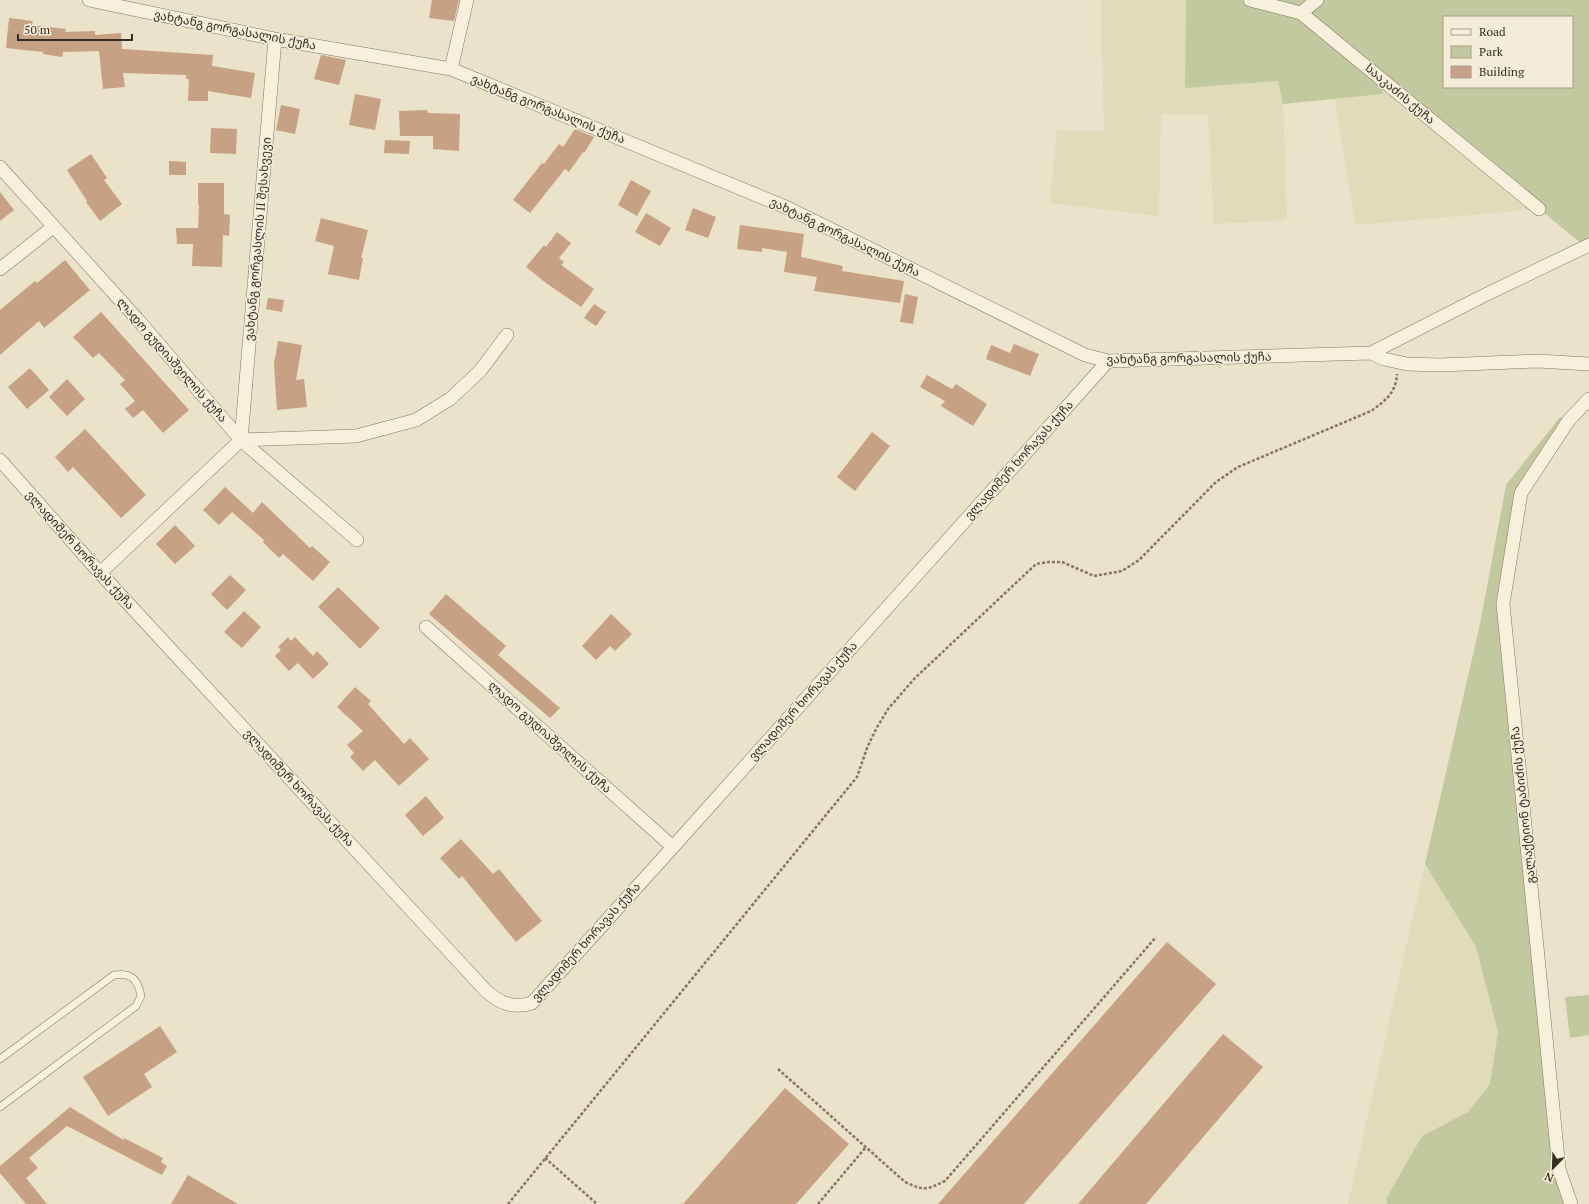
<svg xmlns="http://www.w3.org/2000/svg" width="1589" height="1204" font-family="'PT Serif','Noto Sans Georgian',serif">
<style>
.farmland{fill:#e0dbb8}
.green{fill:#c2c99e;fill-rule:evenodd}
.building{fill:#c6a183}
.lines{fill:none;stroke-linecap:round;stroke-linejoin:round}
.service-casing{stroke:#867560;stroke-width:8}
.minor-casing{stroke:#867560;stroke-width:14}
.path{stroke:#867560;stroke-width:2.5;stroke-dasharray:3 2;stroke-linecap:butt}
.service{stroke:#f6f0dc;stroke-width:7}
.minor{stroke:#f6f0dc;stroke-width:13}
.labels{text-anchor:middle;stroke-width:3;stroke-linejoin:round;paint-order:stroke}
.street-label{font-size:12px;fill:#382d22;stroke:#f3ecd9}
</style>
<rect width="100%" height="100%" fill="#ebe2ca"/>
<!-- farmland -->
<path class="farmland" d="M1101 0H1186L1185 88 1278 81 1283 104 1287 220 1214 224 1208 114H1161L1159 216 1050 203 1057 130 1104 131Z
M1380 78 1539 209 1355 225 1335 99 1383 94Z
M1425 864 1476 947 1498 1032 1490 1084 1468 1112 1422 1136 1386 1199 1388 1204H1348Z"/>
<!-- green -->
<path class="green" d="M1186 0H1589V239L1582 244 1381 79 1383 94 1283 104 1278 81 1185 88ZM1444 17H1572V87H1444Z
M1560 417 1569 420 1521 493 1503 604 1559 1168 1571 1204H1388L1386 1199 1422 1136 1468 1112 1490 1084 1498 1032 1476 947 1425 864 1480 624 1506 485Z
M1589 995V1035L1570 1038 1565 997Z"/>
<!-- building -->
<path class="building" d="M432 0H459L454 21 429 18Z
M9 18 33 21 32 25 66 29 65 32 95 31V35L121 33 122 49 213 55 212 66 255 73 251 98 208 91V101H188L189 79H186V75L123 73 125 87 103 89 99 51 63 52 62 57 43 54V52L6 48Z
M321 55 346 60 339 85 314 79Z
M355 94 381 99 375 130 349 125Z
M281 105 300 109 295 134 276 130Z
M427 110 428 113 460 114 459 151 433 149V136H400L399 111Z
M211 128 237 129 236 154 210 153Z
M575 129 594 137 584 153 583 152 569 172 565 169 530 213 513 200 542 163 544 164 559 144 563 147Z
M385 140 410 141 409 154 384 153Z
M91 154 107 178 104 180 122 204 100 221 86 202 87 201 67 170Z
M169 161 186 162V175H169Z
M631 180 651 191 637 216 618 205Z
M198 183H224V214L230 215 229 236 223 235 222 267 192 266 193 244H177L176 228H198L199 205H198Z
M0 192 14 210 0 221Z
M693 208 716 217 708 238 685 230Z
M646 213 671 228 660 246 635 232Z
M321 218 368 230 361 258H363L359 280 328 274 334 246 315 241Z
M740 225 804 234 801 257 843 266 842 271 904 281 900 303 814 291 817 277 784 272 787 252 762 248V252L737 249Z
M557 232 571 243 559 258 564 262 561 265 594 289 581 307 546 283 526 267 544 245 546 247Z
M65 260 90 290 44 328 39 321 0 355V310L35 281 37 283Z
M905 294 918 297 913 324 900 322Z
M268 298 284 300 282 312 266 309Z
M594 304 606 312 596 326 584 318Z
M101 312 189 410 163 433 143 410 133 418 125 409 135 401 120 384 125 380 99 353 93 358 73 337Z
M278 341 302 345 296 380 304 379 307 407 277 410 274 364Z
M1014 344 1039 354 1030 376 986 359 991 345 1010 353Z
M30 368 49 390 27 409 8 387Z
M927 375 952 389 956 384 987 404 973 426 941 406 945 401 920 387Z
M67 379 85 399 67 416 49 397Z
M85 429 146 495 121 518 73 467 68 472 55 457Z
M872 432 890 446 855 491 837 477Z
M225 487 253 513 262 502 310 548 312 546 330 562 313 581 283 554 279 558 263 542 264 540 232 512 219 525 203 510Z
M175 525 195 546 175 564 156 544Z
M230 575 246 590 227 610 211 594Z
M338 587 380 628 360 649 318 607Z
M446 594 506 646 498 655 560 708 550 718 429 614Z
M244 611 261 627 242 648 224 632Z
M611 614 632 634 615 651 610 646 596 660 582 646Z
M288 637 291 641 295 637 313 656 317 651 329 664 313 679 298 663 289 671 275 656 281 650 278 647Z
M355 687 371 701 368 704 404 744 410 738 429 759 399 786 375 760 363 771 350 757 354 753 347 745 363 731 337 707Z
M426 796 444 818 423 836 405 815Z
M461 839 493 874 499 869 542 921 516 942 462 876 459 879 440 858Z
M1167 942 1216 984 1024 1204H938Z
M160 1026 177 1052 144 1074 152 1087 108 1116 83 1077Z
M1223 1034 1263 1067 1146 1204H1078Z
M785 1088 849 1144 796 1204H683Z
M70 1107 125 1141 122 1137 163 1158 161 1162 167 1166 162 1175 67 1126 29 1158 38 1168 26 1178 47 1204H26L0 1173V1166Z
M188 1175 238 1204H171Z"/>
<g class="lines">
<!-- service casing -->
<g class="service-casing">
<path id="service" d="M0 1059 114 975C132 972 138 980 141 996L136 1006 0 1107"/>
</g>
<!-- minor casing -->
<g class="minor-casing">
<path id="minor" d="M89 0 275 39 451 69 788 208 1085 355 1108 361 1371 353 1483 296 1589 245
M1250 0 1301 13 1539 209
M1301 13 1317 0
M451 69 467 0
M0 167 139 321 241 440 357 540
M0 269 53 227
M1371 353 1384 359 1407 364 1440 365 1538 361 1589 364
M241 440 275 39
M241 440 356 436 416 420 450 399 480 371 507 335
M0 460 100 573 486 991C500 1003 513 1009 532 1003L673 847 1108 361
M100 573 241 440
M426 627 673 847
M1571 1204 1559 1169 1503 604 1521 493 1569 420 1589 399"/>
</g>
<!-- path -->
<path class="path" d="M778 1069 905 1182C924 1191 926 1190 945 1181L1156 937
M545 1158 597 1204
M508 1204 857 777 867 748 876 729 888 709 915 678 1036 564 1049 562H1062L1094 576 1122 571 1139 560 1216 482 1238 467 1371 411C1385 401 1396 393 1397 374
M818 1204 866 1147"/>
<!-- service -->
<use href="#service" class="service"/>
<!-- minor -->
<use href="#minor" class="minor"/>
</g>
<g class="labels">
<!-- street labels -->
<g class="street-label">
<text transform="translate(235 30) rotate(11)" y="4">ვახტანგ გორგასალის ქუჩა</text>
<text transform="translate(1400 94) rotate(40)" y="4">სააკაძის ქუჩა</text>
<text transform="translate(548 109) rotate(22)" y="4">ვახტანგ გორგასალის ქუჩა</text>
<text transform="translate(845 237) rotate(26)" y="4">ვახტანგ გორგასალის ქუჩა</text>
<text transform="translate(258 239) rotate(-85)" y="4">ვახტანგ გორგასლის II შესახვევი</text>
<text transform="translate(1189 358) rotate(-1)" y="4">ვახტანგ გორგასალის ქუჩა</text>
<text transform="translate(172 360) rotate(49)" y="4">ლადო გუდიაშვილის ქუჩა</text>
<text transform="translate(1019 460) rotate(-48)" y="4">ვლადიმერ ხორავას ქუჩა</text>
<text transform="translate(80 550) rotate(48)" y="4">ვლადიმერ ხორავას ქუჩა</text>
<text transform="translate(803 701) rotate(-48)" y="4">ვლადიმერ ხორავას ქუჩა</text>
<text transform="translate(550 737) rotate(42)" y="4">ლადო გუდიაშვილის ქუჩა</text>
<text transform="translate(299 788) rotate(47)" y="4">ვლადიმერ ხორავას ქუჩა</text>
<text transform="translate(1523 805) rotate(-96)" y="4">გალაქტიონ ტაბიძის ქუჩა</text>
<text transform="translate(586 942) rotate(-48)" y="4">ვლადიმერ ხორავას ქუჩა</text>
</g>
</g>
<!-- legend -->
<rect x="1443" y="16" width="130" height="72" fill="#f3ecd9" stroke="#a8a090"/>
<rect x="1451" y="29" width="20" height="6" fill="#f6f0dc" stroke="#a8a090"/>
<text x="1479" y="36" font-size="12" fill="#382d22">Road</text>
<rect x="1451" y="46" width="20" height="12" fill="#c2c99e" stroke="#a8a090"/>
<text x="1479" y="56" font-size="12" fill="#382d22">Park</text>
<rect x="1451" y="66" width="20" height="12" fill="#c6a183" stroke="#a8a090"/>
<text x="1479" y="76" font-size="12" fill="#382d22">Building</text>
<!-- north arrow -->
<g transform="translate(1553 1168) rotate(203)" stroke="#f3ecd9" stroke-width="3" paint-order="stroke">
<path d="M0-3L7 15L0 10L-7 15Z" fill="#382d22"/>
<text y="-6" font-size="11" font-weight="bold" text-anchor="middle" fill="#382d22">N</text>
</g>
<!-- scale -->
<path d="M18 34v6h114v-6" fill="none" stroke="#382d22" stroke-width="2"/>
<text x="24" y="34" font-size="12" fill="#382d22" stroke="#f3ecd9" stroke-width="3" paint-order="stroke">50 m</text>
</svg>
